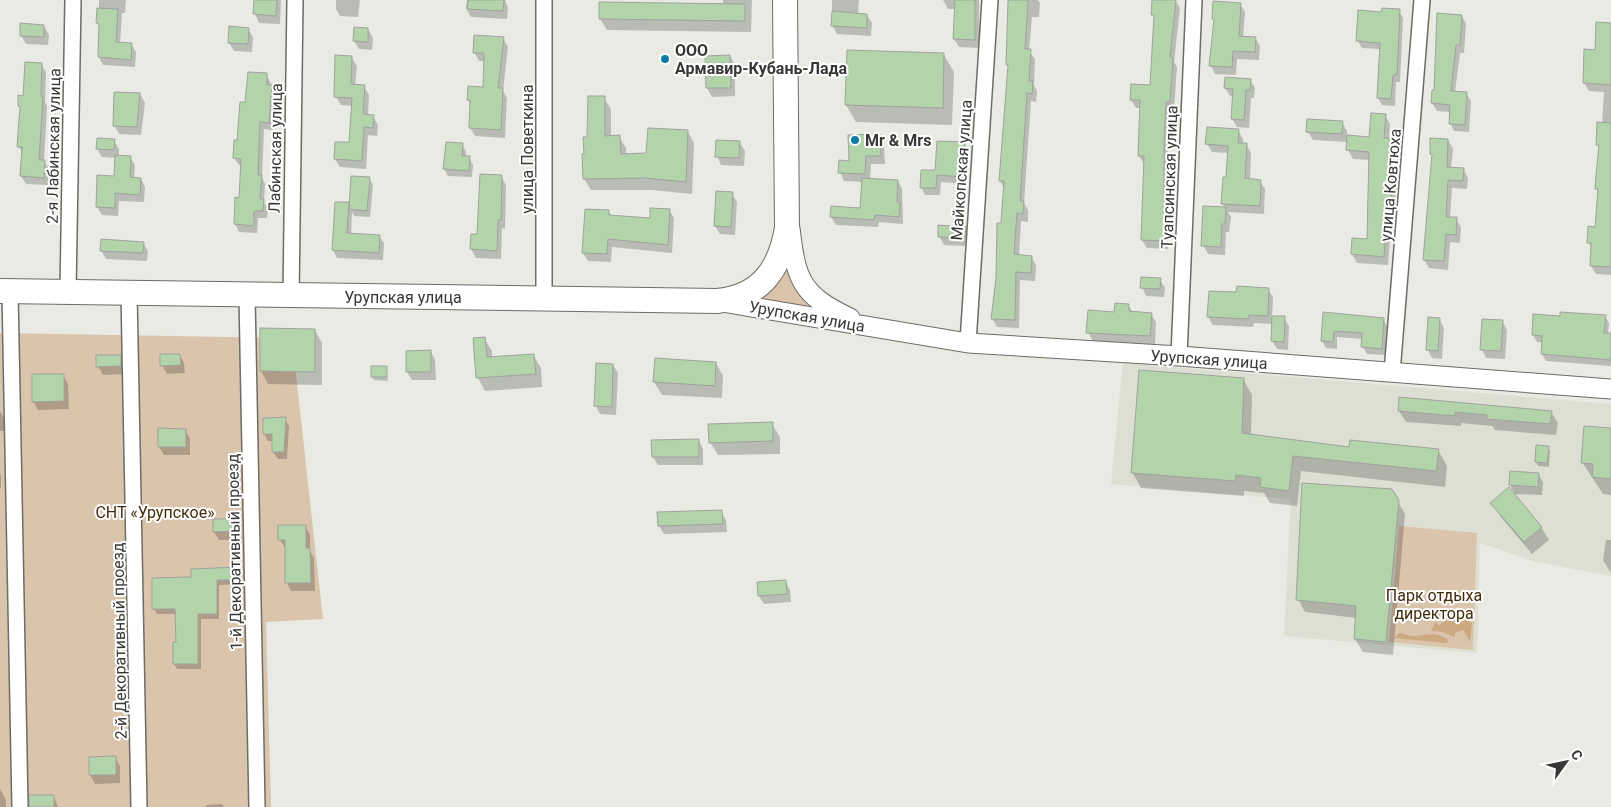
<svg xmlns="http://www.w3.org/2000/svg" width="1611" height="807" font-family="Roboto,sans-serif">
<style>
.built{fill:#dcdfd1}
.green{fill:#dac4ac}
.forest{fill:#cca981}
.shadow{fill:#0003}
.building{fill:#b3d4aa;stroke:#9fa39e}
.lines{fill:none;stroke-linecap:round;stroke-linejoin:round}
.minor-casing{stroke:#6b6d66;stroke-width:18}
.tertiary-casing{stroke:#6b6d66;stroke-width:21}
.primary-casing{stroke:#6b6d66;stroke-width:26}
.minor{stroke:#fff;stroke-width:15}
.tertiary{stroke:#fff;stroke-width:19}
.primary{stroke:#fff;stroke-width:24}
.poi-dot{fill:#0b7ca4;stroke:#fff;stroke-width:2}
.labels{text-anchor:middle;stroke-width:4;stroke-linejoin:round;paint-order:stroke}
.poi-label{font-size:16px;font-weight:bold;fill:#373835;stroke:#fff;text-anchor:start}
.street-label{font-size:16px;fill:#373835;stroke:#fff}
.park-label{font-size:16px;fill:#422a08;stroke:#fff}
</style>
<rect width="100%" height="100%" fill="#e8eae3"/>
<!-- built -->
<path class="built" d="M1123 363 1611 404V576L1533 561 1480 543 1477 653 1284 636 1291 499 1111 484Z"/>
<!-- green -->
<path class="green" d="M787 265 797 292 814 309 761 298Z
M0 333 292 338 323 619 266 622 271 807H0Z
M1399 526 1477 533 1473 650 1389 642Z"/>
<!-- forest -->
<path class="forest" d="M1465 620 1472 623 1470 642 1463 630 1455 633V637L1443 632 1431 631 1435 622 1439 625 1445 621 1462 622Z
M1399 633C1404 633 1408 636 1412 636 1423 636 1437 630 1448 640L1447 643 1394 638Z"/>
<!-- shadow -->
<path class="shadow" d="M99 0H126L125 13H122L120 44H131L136 52 135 67 103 65 99 57Z
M256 0H281L280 24 259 23 255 14Z
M336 0H360L358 17 340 16 336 9Z
M467 0H505L508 8 507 19 471 17 466 8Z
M723 0H752L751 32 607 30 600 19 723 5Z
M832 0H859L858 14 867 15 872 23 871 36 837 34 832 25Z
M943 0H979V48L959 47 954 39 956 9H948Z
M1009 0H1038L1040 3 1039 17H1032L1029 51 1035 59 1034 85 1037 91 1036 102 1031 101 1024 203 1028 210V222L1021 221 1019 256 1031 257 1036 265 1035 281 1020 280 1019 328 997 327 992 318 1002 225 1004 188 1000 181 1009 68 1007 65Z
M1153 0H1175L1180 8 1174 62 1177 67 1174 110H1170L1168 152V249L1147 248 1142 240 1144 164 1139 156 1141 108H1136L1131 100 1152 87 1155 18 1152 14Z
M1214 3 1240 4 1245 12 1243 38H1255L1260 46 1259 60 1237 59 1236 75 1215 74 1211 66 1215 22Z
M1399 11 1403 18 1400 82H1396L1395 106 1382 105 1378 98 1380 49 1362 48 1358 41 1383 13Z
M1462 16 1466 24 1464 53H1460L1455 92 1466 93 1471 101 1469 132 1454 131 1450 123V112L1437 111 1432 103 1433 91H1435Z
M1611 24V275L1596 274 1591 266 1592 248 1589 243 1596 228 1600 150 1597 145 1602 124 1604 92 1589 91 1584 83 1596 51Z
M44 26 49 35 48 45 26 44 21 35Z
M248 29 253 37 252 52 234 51 229 43Z
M368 29 373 38 372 50 359 49 354 41Z
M503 38 508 47 503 91 507 98 505 138 475 136 470 127 471 105 468 100 484 88 485 61H479L474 52Z
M944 55 954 72 952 125 856 122 846 105Z
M730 56 735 65V96L712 97 707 88 706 57Z
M352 58 357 66 355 86 364 87 369 95 368 116H373L378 125 377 136 368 135 366 169 340 167 335 159 350 144 353 106 341 105 336 97Z
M41 64 46 72 45 102 47 106 44 161 49 169 48 185 26 184 21 176 23 153 19 147 21 110 19 106Z
M266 74 276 94 273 130 264 129 262 177 265 184 264 202 268 208 267 218H258L257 233 239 232 235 224 237 199H240L242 166 239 165 234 158 246 104Z
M1250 80 1255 88 1254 98H1251L1249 128 1237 127 1232 119 1234 97 1230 96 1225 88Z
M140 94 145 103 141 135 119 134 114 125Z
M604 98 611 109V137H619L626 148V155L648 154 688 132 694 143 692 194 652 190H591L584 179 585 155 588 138Z
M1385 115 1390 124 1389 139 1394 148 1393 169 1396 174 1395 211 1392 210 1388 265 1357 263 1352 254 1353 239 1368 240 1370 160 1353 159 1348 150V142L1313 140 1308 132 1342 122 1347 131V136L1371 138Z
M1238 130 1243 139V144H1246L1251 153 1250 180 1260 181 1265 189 1264 214 1228 212 1231 217 1229 232H1226L1225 255 1208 254 1203 245 1225 208 1222 203 1227 178 1229 153 1212 152 1207 144Z
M879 135 884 143 885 164H871L870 180 898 181 902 189 903 224 879 222 878 227 836 225 831 217 861 209 863 182 844 181 840 172Z
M1448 140 1453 149 1451 168 1463 169 1468 178 1467 189 1452 188 1450 218 1456 219 1461 227 1460 243 1450 242 1448 270 1429 268 1424 260 1433 157 1431 153Z
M114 141 119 149V156L130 157 135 165 134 178 141 179 145 187 144 202 119 201 118 216 102 215 97 207 115 177 116 158 102 157 97 149Z
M740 143 745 151 744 166 721 165 717 156Z
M462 144 466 152V157H469L473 165 472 177 448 176 444 169Z
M964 144 969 151 967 184 941 182 940 195H925L921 187Z
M501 176 506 185 505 229 502 228 501 259 476 258 471 249 472 235 478 236Z
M369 178 373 185 370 217 354 216 352 212 351 234 379 236 384 243 383 260 337 258 333 250 336 203 348 204 350 208Z
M732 194 737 202 735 235 720 234 715 226Z
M669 210 674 218 672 253 612 247 611 262 588 261 583 253 609 212 612 217 651 219Z
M965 228 970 236 969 246 944 245 939 236Z
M143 243 148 251 147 261 106 259 101 250Z
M1160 280 1165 288 1164 297 1146 296 1142 287Z
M1268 289 1273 297 1272 317 1284 318 1289 326 1288 350 1277 349 1272 341 1273 324 1254 323 1253 327 1213 325 1208 317 1237 294Z
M1128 305 1133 313 1151 314 1156 322 1155 344 1093 341 1088 332Z
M1324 313 1383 319 1387 326 1386 355 1367 354 1363 347V339L1337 337V349L1326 348 1322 341Z
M1605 316 1609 323 1608 334H1611V366L1546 361 1542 354 1543 342H1537L1533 335 1561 317Z
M1439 319 1444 328 1442 359 1432 358 1428 350Z
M1502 321 1507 330 1505 359 1486 358 1482 350Z
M315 330 322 343V385L268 384 261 371Z
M484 338 492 351V358L533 355 541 368 542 387 485 391 478 378 475 339Z
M431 352 435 360 436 380H412L407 372Z
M180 355 184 363 185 373 167 374 162 365Z
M120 356 125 364V374L103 375 98 366Z
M716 363 723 376 722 398 662 395 654 382Z
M613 365 618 373 616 415 600 414 596 406Z
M386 368 388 381 374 380 372 377Z
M63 375 68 384 69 409 38 410 33 401Z
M1243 379 1252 395 1251 435 1350 449 1438 450 1447 466 1445 487 1301 471 1297 506 1270 503 1264 493 1244 491V496L1141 488 1132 472Z
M0 411 4 418V431H0Z
M1399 411 1551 412 1558 423 1556 435 1495 430 1492 426 1461 423V426L1406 422Z
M285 419 289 426 287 459H278L273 452V441H268L264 434Z
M772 424 780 437V454L718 455 710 442Z
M1611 429V495L1603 494 1582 462Z
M185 430 190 438V455H164L159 447Z
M699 441 703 449V465H658L653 457Z
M1548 447 1550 451 1549 467 1538 466 1536 462Z
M1511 472 1538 474 1543 482 1542 495 1515 494 1510 485Z
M0 474 1 476V488H0Z
M1391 490 1405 514 1393 655 1363 652 1355 639 1357 618 1305 612 1298 599Z
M1492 503 1541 527 1549 540 1532 554 1500 516Z
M721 512 726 520 727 532 664 534 659 526Z
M237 520 242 528V540H219L214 532Z
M280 526H305L310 534V551L314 558 315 591H291L287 583 286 549 280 540Z
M1606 540H1611V573L1603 560Z
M238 568 241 574V584L219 585V619H201V669H177L174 664 177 643V614H157L154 609 192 579Z
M785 581 790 590 791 602 764 604 759 596Z
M115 757 120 766V783L95 784 90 775V758Z
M0 789 6 800V807H0Z
M54 796 58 807H30Z
M222 804 224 807H206V805Z"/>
<!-- building -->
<path class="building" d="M254 0H277L276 16 253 14Z
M468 0H504L503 11 467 9Z
M955 0H975V40L953 39Z
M1008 0H1028L1025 49H1031L1029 81H1033L1032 94 1027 93 1020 201H1024L1023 214 1017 213 1014 254 1032 256 1031 273 1016 272 1015 320 991 319 996 278 997 223H1001L1004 181H999L1008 65H1006Z
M1152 0H1176L1170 57 1173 58 1170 102H1166L1164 142V241L1141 240 1144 156H1138L1140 100H1130L1131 84 1150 85 1154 15H1151Z
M1213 1 1241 3 1239 36 1256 37 1255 52 1233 51 1232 67 1209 66 1214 19H1212Z
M599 2 745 4V21L599 19Z
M97 8 118 9 116 42 132 43 131 60 98 57 99 24 96 23Z
M1382 8 1400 9 1397 75H1393L1391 99 1377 98 1380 43 1356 41 1358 10 1381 12Z
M832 11 867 14V28L831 26Z
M1437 13 1462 15 1460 45H1456L1451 91 1467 92 1465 125 1449 124 1450 105 1431 103 1432 90H1434Z
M1596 22 1611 23V85L1583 83 1584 49 1595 50Z
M20 23 44 25V37L20 36Z
M229 26 249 28 248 44 228 43Z
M354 27 368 28V42L353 41Z
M474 35 504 37 498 88H503L501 130 469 128 470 100H467L468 86 483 87 484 53H473Z
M847 50 944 53 943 108 845 105Z
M335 55 352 56 351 84 365 85 363 114 374 115 373 128 364 127 362 161 334 159 335 142H349L352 98 334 97Z
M730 55 731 88H706L705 56Z
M25 62 42 63 41 97H43L39 160H45L44 178 20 176 22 147H17L20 106H18V95L23 96Z
M248 72 267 73V85H272L269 123 260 122 258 175H262L260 199H264L263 211H254V226L234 224 235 197 239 198 241 159 233 158 234 140H237L240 102H245Z
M1225 77 1251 79 1250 90H1246L1244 120 1231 119 1233 89 1224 88Z
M114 92 140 93 137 127 113 126Z
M588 96H605V136L620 135 621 154 646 153 648 128 688 130 686 182 645 178 583 179 582 154H584L583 137H587Z
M1371 113 1386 114 1384 138H1390L1389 164 1392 165V188L1391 202H1388L1384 257 1351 254 1352 238 1367 239 1369 152 1346 150 1347 135 1369 137Z
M1307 119 1343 121 1342 134 1306 132Z
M1597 122 1611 123V267L1590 266 1591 243H1587L1588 226 1595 227 1598 189H1595L1596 175 1599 145H1596Z
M1207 127 1239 129 1238 143H1247L1245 178 1261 180 1260 206 1221 204 1223 177H1226L1228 146 1205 144Z
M880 134 881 156H866L865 174 838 173 839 160 849 161 848 135Z
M97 138 115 139 114 150 96 149Z
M1430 138 1448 139 1447 167 1464 168 1463 181 1448 180 1446 217H1457L1456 235 1446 234 1444 261 1423 260 1432 154H1430Z
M716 140 740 141 739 158 715 157Z
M937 141 965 142 963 177 937 175 936 188H920L921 170H935Z
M446 142 463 143 462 156H470L469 171 443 169Z
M115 155 131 156 130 177 141 178 140 195 115 193V208L96 207 97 175 114 176Z
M480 174 502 175 501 220H498L497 251 470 249 471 234H477Z
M351 176 370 177 367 211 349 209Z
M862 178 898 180 897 202H900L899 217 875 215 874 220 830 217 831 206 860 208Z
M716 191 733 192 731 227 714 226Z
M335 202H349L347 233 380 235 379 253 332 250Z
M1203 206 1226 207 1225 224H1222L1221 247 1201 246Z
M650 208 670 209 668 245 608 239 607 254 582 253 585 209 609 210V215L650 218Z
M938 225 966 227 965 238 938 237Z
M101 239 144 242 143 253 100 251Z
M1141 277 1161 278 1160 289 1140 288Z
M1237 286 1269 288 1268 316 1249 315V319L1207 317 1209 291 1236 292Z
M1115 303 1129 304V311L1152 313 1150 336 1086 333 1088 310 1114 312Z
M1323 312 1384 318 1382 349 1361 347 1362 333 1334 331 1333 342 1321 341Z
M1560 312 1606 315 1604 333H1611V360L1541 354 1542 336 1532 335 1533 314 1560 316Z
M1272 316H1285L1284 342 1271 341Z
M1428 317 1440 318 1438 351 1426 350Z
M1482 319 1503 320 1501 351 1480 350Z
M260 328 315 329V372L260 371Z
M485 337 487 357 534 354 536 374 476 378 473 338Z
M431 350V372H406V351Z
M160 354H180L181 365 160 366Z
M96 355H121V366L96 367Z
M655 358 716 362 715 386 653 382Z
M596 363 613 364 612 407 594 406Z
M371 366H387V377H371Z
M1139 370 1244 378 1242 433 1349 447 1350 440 1439 449 1436 471 1293 456 1289 491 1260 487 1261 478 1236 475 1235 481 1131 473Z
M32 374H64V401L32 402Z
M1399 397 1552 411 1550 424 1487 419V415L1455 412V416L1398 411Z
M286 417 284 452H272V434H263V418Z
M773 422V441L709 443 708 424Z
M1584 426 1611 428V479L1592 477 1593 464 1581 463Z
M158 428 186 429V447H158Z
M699 439V457H652L651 440Z
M1536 445 1549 446 1547 463 1535 462Z
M1510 471 1539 473 1538 487 1509 485Z
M1302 483 1392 489 1399 500 1386 642 1354 639 1356 606 1296 600Z
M1509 487 1542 527 1524 542 1490 503Z
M722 510 723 524 658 526 657 512Z
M213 519H238V531L213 532Z
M278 525H306V548H310L311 583H285V540H278Z
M239 567V580H217V614H198V664H173V642H176L175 609H152V578L191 577V569Z
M786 580 787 594 758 596 757 582Z
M116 756V775H89V757Z
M29 795H54V807H29Z"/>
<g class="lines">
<!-- minor casing -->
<g class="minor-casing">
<path id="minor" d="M544 0V297
M10 292 20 807
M68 292 73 0
M129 293 139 807
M247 296 257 807
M291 297 295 0
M968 343 990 0
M1179 356 1194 0
M1392 373 1422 0"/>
</g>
<!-- tertiary casing -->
<g class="tertiary-casing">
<path id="tertiary" d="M790 228C796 280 801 295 850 318
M722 302 968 343 1179 356 1611 389"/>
</g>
<!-- primary casing -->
<g class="primary-casing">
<path id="primary" d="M0 291 717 301C761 297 780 269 787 228L785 0"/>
</g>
<!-- minor -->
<use href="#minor" class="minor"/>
<!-- tertiary -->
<use href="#tertiary" class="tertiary"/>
<!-- primary -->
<use href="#primary" class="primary"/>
</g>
<!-- markers -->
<g class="poi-dot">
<circle cx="665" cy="59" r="5"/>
<circle cx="855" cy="140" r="5"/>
</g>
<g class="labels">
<!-- poi labels -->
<g class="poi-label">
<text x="675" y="56">ООО<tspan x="675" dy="18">Армавир-Кубань-Лада</tspan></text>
<text x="865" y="146">Mr &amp; Mrs</text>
</g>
<!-- street labels -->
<g class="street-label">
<text transform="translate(53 146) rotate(-89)" y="6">2-я Лабинская улица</text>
<text transform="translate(275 148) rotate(-89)" y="6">Лабинская улица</text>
<text transform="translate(527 149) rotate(-90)" y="6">улица Поветкина</text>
<text transform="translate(961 170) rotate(-86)" y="6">Майкопская улица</text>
<text transform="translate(1169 177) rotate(-88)" y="6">Туапсинская улица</text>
<text transform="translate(1390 185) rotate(-85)" y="6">улица Ковтюха</text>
<text x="403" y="303">Урупская улица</text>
<text transform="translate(807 316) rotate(10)" y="6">Урупская улица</text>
<text transform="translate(1209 359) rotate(4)" y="6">Урупская улица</text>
<text transform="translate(234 552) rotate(-91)" y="6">1-й Декоративный проезд</text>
<text transform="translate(119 641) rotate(-91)" y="6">2-й Декоративный проезд</text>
</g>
<!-- park labels -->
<g class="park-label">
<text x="155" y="518">СНТ «Урупское»</text>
<text x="1434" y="601">Парк отдыха<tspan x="1434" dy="18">директора</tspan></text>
</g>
</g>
<!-- north arrow -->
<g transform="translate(1566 762) rotate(57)" stroke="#ffffff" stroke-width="4" paint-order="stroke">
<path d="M0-4L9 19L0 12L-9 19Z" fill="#373835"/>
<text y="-8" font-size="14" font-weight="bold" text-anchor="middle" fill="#373835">С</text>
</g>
</svg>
